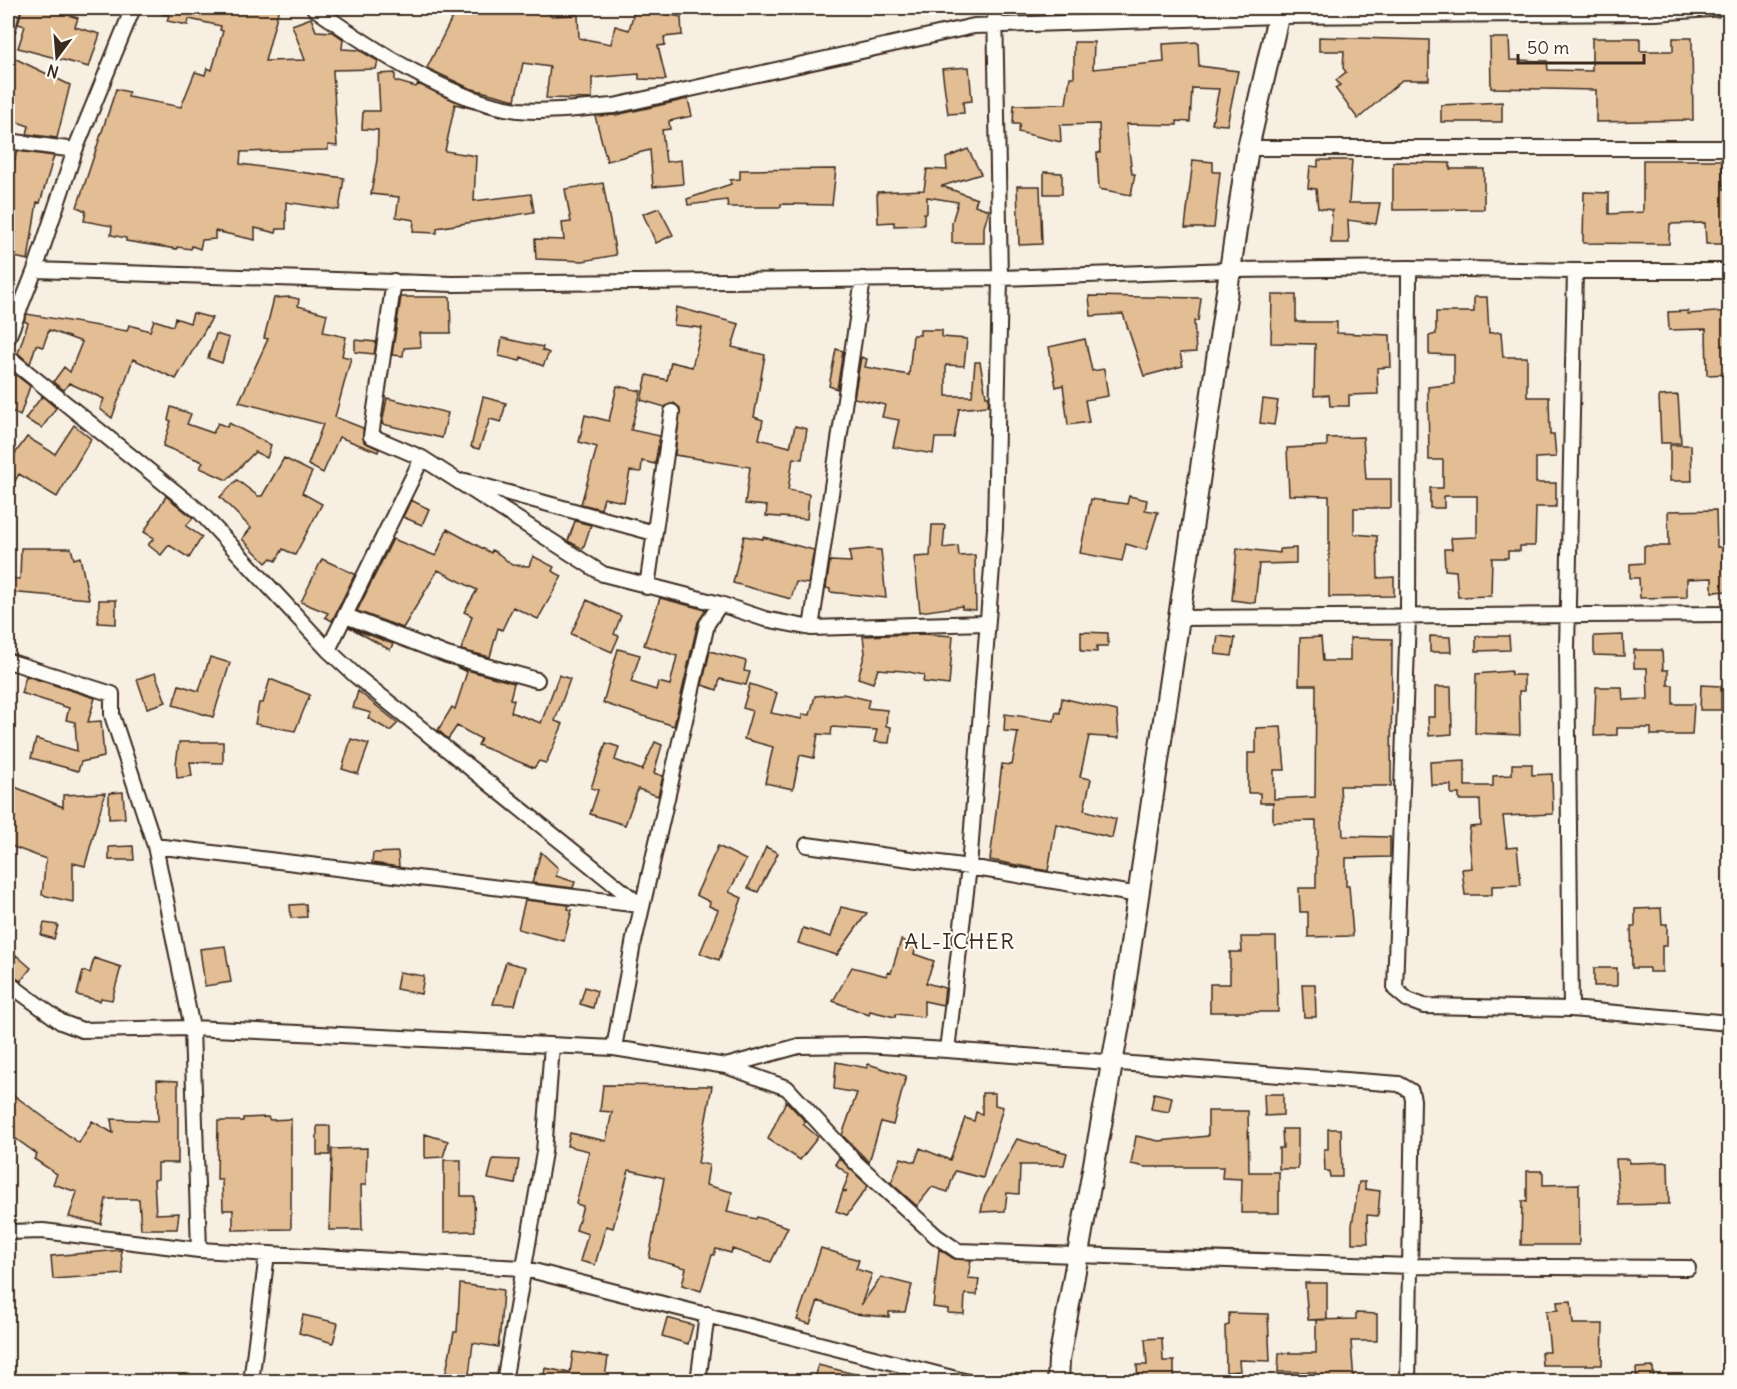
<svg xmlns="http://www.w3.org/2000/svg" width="1737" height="1389" font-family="Delius,sans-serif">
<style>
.building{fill:#e3bd94;stroke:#3b2a1e;stroke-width:1.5}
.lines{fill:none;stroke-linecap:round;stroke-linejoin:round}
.street-casing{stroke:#3b2a1e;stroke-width:18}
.secondary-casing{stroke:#3b2a1e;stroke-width:24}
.street{stroke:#fdfcf7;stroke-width:14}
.secondary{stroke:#fdfcf7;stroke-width:20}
.labels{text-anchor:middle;stroke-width:4.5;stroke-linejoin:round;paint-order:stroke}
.neighbourhood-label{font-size:22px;letter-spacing:1.5px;fill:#3b2a1e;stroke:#fdfcf7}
</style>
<rect width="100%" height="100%" fill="#f8efe3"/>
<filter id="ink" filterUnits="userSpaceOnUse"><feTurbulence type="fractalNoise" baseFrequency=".0167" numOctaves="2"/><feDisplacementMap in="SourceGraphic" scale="12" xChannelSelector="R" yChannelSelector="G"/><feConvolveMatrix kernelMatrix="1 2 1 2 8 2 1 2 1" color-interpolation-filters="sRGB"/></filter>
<g filter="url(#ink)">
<!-- building -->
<path class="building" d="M22 8H46L78 18 75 27 100 34 89 67 18 48 25 26 18 24Z
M162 8H279L265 61 305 60 292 25 311 18 316 31 333 32 343 39 342 49 359 50 378 61 376 69 333 70 337 146 328 145V150L241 152 240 164 344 178 339 210 286 202V229H277L276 233 255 228V240L215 231V239L202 240 200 249 192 246 191 249 177 247V249L126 241V238L111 235 112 226 84 221 86 211 77 207 116 89 129 92 128 97 181 107 195 72 205 75 207 68 212 70 223 31 220 30 221 26 189 19 188 25 167 21 169 15 162 14Z
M457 8H550V16L578 15 579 38 611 44 615 26 629 30 635 8 681 17 682 35 664 37 665 45 658 46 666 80 639 79V74L592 78V99L546 98 550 67 523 63 515 100 469 88 427 68Z
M1319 37 1429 40V80H1402L1358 119 1335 88 1340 85 1336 80 1346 72 1343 68 1344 51H1319Z
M1490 38H1509L1510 60 1547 61 1548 70 1592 71V38H1640V51H1673V38H1692L1693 120 1596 122V90L1491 88Z
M1074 42H1094L1093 69 1164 62 1163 44 1198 42 1199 66 1238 71 1227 125 1212 124 1219 89 1192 88 1190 122 1177 121V125L1126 124 1132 174H1135L1131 195 1099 189 1097 153H1100L1099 124 1060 125 1061 142 1018 132 1020 124H1013L1014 105 1066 104 1070 77H1074Z
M14 58 70 85 57 138 27 134 29 126 8 119V59L13 61Z
M969 67 972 101 963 102 964 113 948 114 942 69Z
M395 73V81L416 87 418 84 462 104 501 116 455 104 445 151 476 156 474 201 531 194 534 212 437 228V233L413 232 414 220 396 217 399 197 371 194 377 160 378 130 362 129 363 111H380L378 74Z
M688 99 692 116 669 121 670 129 662 130 666 162 681 160 683 184 653 187 650 150 607 161 595 116 616 115Z
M1502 102V122H1441V105Z
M968 149 981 174 942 186 977 199 975 205 989 210 984 227V243H952V222L958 202 927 197V213H924V225L894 226V222L878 223 877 192 924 190 927 169 947 170 946 158Z
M17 151 54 156 40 203 37 202 28 260 10 256 16 232 14 231 15 227 8 225V185Z
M1193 160 1213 162V172H1220L1214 228H1185Z
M1318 160H1352L1349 203H1380L1376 224 1348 220 1349 243H1331L1332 210 1318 208 1316 189 1308 188 1310 166 1318 167Z
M1643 160H1722L1723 189H1730L1729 244H1706L1705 223 1670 224 1669 244 1583 243 1584 192 1609 193V214L1643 212Z
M1393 162 1450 163V169H1484V209L1393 210Z
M836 169 832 205 781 204V207H728L727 200 688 205 687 199 731 184 730 180 740 179V170Z
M1044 172 1062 173V194H1044Z
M603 183 616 255 583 261 536 259 535 239 564 240 562 223 571 222 565 189Z
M1017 186H1040L1042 244 1019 245Z
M659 208 673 235 656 243 643 214Z
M1272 295H1296V322H1337V333L1390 335 1391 367 1377 368 1378 394 1349 395V406H1330L1329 395 1314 396 1315 344 1271 343Z
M1089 296 1201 298 1198 321H1194L1196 352 1180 353 1183 366 1144 376 1123 314 1091 316Z
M290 297 299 299 298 306 327 314 323 332 346 337 342 356 351 358 335 417 363 428 364 442 379 449 378 452 339 437 323 473 308 465 323 424 239 402 268 339 264 338 274 298Z
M401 297H450L451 333H420L421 347 404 348 403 356 392 355Z
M1474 297H1487L1489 333 1501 332 1503 357H1527V397H1549L1550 435 1554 434 1556 457 1536 458V483H1556V507H1536L1535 546H1520V551H1508V558H1492L1491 596 1458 597 1456 571 1445 570 1444 549H1452L1451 538 1477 537V496H1444V508H1430V488H1443V460H1429L1428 387 1454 384V355L1429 354V336L1436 334V312H1474Z
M676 307 739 324 732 347 765 355 754 417 763 420 759 439 790 447 795 426 807 429 802 459 793 458 788 490 809 494 807 519 766 516 767 506 745 504 750 467 675 455 680 408 674 403 665 407 641 400 647 375 667 380 671 362 692 367 702 328 674 325Z
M1688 311V314L1730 311 1729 374 1707 375 1706 329 1669 330 1668 312Z
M193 313 212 318 176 379 133 359 112 418 100 409 104 399 69 383 64 390 53 382 64 367 70 372 82 342 49 330 43 347 36 345 30 364 18 353 28 323 24 321 27 314 127 331 129 325 150 331 154 320 173 326 175 318 190 323Z
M920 330H942V337L967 339 964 366 946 365V396H972L975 362H980L986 396H989L988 406 959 409 954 438H935L933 454 893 447 899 420 882 417 885 405 854 398 861 357 867 359 865 367 909 375 913 335H920Z
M216 334 229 338 222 363 208 358Z
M502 338 543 347 542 350 549 353 543 366 521 357 520 361 499 356Z
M1085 339 1092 371 1104 369 1108 396 1085 400 1089 422 1068 425 1063 385 1056 387 1049 347Z
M355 340 376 342 374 354 355 352Z
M836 349 843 351 837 389 829 386Z
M8 371 12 372 30 386 20 416 8 409Z
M617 386 641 391 631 430 660 436 655 464 642 461 641 472 630 471 624 502 604 498 601 509 581 504 597 447 579 442 585 415 609 421Z
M1678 395 1681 443H1661L1659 396Z
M42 396 56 408 42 428 25 419Z
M483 397 506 403 501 422 490 419 479 449 471 447Z
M387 398 448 413 442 438 382 424Z
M1263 399 1278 401 1274 425 1260 423Z
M171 407 191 414 187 424 213 433 218 423 227 427 229 423 271 445 267 458 255 452 227 480 200 468 203 462 163 446 171 421 168 420Z
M74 425 91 439 57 497 19 474 8 494V451L14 455 27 437 55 454Z
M1363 437 1366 479H1391V508H1354V534L1377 536 1378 578 1394 577V596L1329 597V496L1289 495 1287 448 1327 446V438Z
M1670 445H1691L1692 481H1670Z
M284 458 312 472 302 493 322 504 295 555 283 549 276 561 271 558 266 563 242 539 251 528 220 497 237 480 258 496H262Z
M166 496 193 518 186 526 202 537 189 558 169 545 161 555 148 545 154 538 144 532Z
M1129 496 1147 500 1145 510 1158 512 1146 550 1126 544 1122 561 1080 553 1091 499 1127 504Z
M411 500 429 509 422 525 403 517Z
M1716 510 1717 547H1730L1729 591 1712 592V578L1687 579V597L1640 598 1639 578H1630V564L1644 563V546H1669L1668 511Z
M575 521 591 525 583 549 568 541Z
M932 525H945L943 548 958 546 959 556 975 555 976 610 962 609V606L920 612 914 557 930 556Z
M447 529 491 553 492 550 499 554 512 565 529 566 533 556 554 567 552 571 562 576 538 619 513 607 502 630 498 628 490 657 461 650 472 616 464 612 477 590 438 570 403 628 357 611 393 539 436 556Z
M744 536 763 539V537L814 550 808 584 796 582 791 599 733 583Z
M21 548H71L74 559 80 557 89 599 8 592V578L20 579Z
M1237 548 1280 553V549L1296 548V563L1259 564 1255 603 1232 600Z
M869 549 881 550 886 598 830 592V589L826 588 830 561 851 562 849 551Z
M322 559 355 574 332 621 325 617 328 613 301 602Z
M660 598 706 610 698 622 674 726 603 703 618 649 640 655 631 682 656 690 658 682 670 685 677 656 644 645Z
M99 600H116V624L98 623Z
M587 600 621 616 614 634 619 636 612 652 571 634Z
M349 627 393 644 390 650Z
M1081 632 1108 633V646H1097V652L1081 651Z
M923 634 953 636 949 685 923 682 924 675 904 671 878 669 873 683 858 678 865 653 863 636Z
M1623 635 1624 656 1594 655V636Z
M1218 636 1235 638 1232 656 1215 654Z
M1430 636 1450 637 1451 652H1430Z
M1476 636H1509L1510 650 1476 651Z
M1321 637 1323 661H1350V638L1392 639 1391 786H1340L1343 836 1390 837V857L1346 858V886H1349L1353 936 1308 937V912H1300L1299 888H1316V821L1273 822V803H1260V793H1248V753H1256V728L1281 727 1285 770H1274V799L1315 797 1316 685H1299L1300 638Z
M1634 650H1662L1663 670H1668V685H1673V704H1694L1692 735H1651V728H1617V735L1594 736 1596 687H1622L1623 700 1648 699 1647 668H1634Z
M710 651 746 661 744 671 750 672 746 685 720 679 717 690 702 685Z
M210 657 230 663 213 717 173 705 179 685 199 691Z
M456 667 514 683 510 699 514 700 511 712 541 723 559 675 570 679 555 721 563 724 546 763 539 761 534 768 478 745 481 739 457 726 448 739 438 730 452 707 455 709 467 672Z
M1511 671V675H1524V691H1519L1520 735 1475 733 1476 674Z
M155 673 166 702 147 708 137 679Z
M26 676 95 698 88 722 101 721 104 757 81 762 78 771 31 758 36 739 77 751 75 722 66 720 69 708 21 693Z
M270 679 310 695 295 731 255 724 259 703H263Z
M750 684 777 693 771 713 802 719V714L810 715 815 696 843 694 869 700 867 708 887 710 886 726 891 727 889 743 874 742 877 730 832 727 831 735 818 734 814 758 800 755 793 789 765 783 773 747 744 739 752 711 743 708Z
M1701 685 1721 686V710H1700Z
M1435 687H1451L1452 734 1429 736 1428 717H1435Z
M358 691 398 723 390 731 368 718 371 713 353 708Z
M1062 698 1117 711 1119 738 1089 736 1080 777 1091 779 1084 810 1116 819 1112 838 1056 824 1048 871 990 860 1002 764 1012 765 1018 732 1004 731 1005 714 1054 721 1056 712 1060 713Z
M351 739 369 744 358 774 342 769Z
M179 742H223V763L190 762 192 776 177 778 176 764Z
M655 742 662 745 654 773 663 776 658 796 638 789 625 825 590 814 598 790 591 788 606 743 619 747 615 760 642 770Z
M1465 760V786H1493V776L1512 775V764H1532V775L1552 774 1553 814 1503 816 1507 848 1517 847 1521 885 1492 886V895H1465L1462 869 1472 868 1469 837 1470 827 1481 826 1480 800H1459V794H1451V785H1431L1430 762Z
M8 784 63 807V795L105 793 85 866 73 863V902L42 895 46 859 8 845Z
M123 792 125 818 109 819V793Z
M133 846 134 860H109V847Z
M718 846 746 860 729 892 742 898 719 960 700 953 718 910 709 906 710 902 696 895Z
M766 847 778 853 758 892 748 888Z
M398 852 399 867 372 863 373 853Z
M541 852 558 868 556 876 575 882 573 888 532 883Z
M525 900 569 905 568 909 572 910 564 941 518 929Z
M306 904 307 917 291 918 290 905Z
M841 907 867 913 837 955 798 943 803 928 831 937Z
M1661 908 1662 924H1667V946H1662V972H1649V968H1632L1631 926H1635V909Z
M44 923 58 925 54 939 41 935Z
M1241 937H1276L1278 1012H1210V984H1230V952H1242Z
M901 940 917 945 914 954 934 961 926 983 945 988 943 1005 924 1001V1017L896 1014 895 1017 870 1011 869 1015 833 1001 852 967 887 976 888 972 891 973Z
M225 946 231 982 205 986 200 949Z
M16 955 31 968 21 981 8 974V966Z
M94 958 121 967 112 1000 101 998 100 1001 77 995 83 971 90 973Z
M506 962 526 967 515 1005 493 1004Z
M1594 968H1617V986H1594Z
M399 972 424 976 421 994 396 989Z
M1302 984H1315L1316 1017H1304Z
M585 987 597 991 593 1008 580 1004Z
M836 1062 867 1068 868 1064 906 1076 893 1125 881 1122 869 1162 842 1135 857 1093 834 1089Z
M157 1080 178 1081V1163H158V1179L154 1180 156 1214 179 1213 177 1229H141L139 1199H106L101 1224 69 1217 77 1192 53 1184 57 1174 34 1159 37 1154 8 1133V1091L79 1143 92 1121 113 1133 111 1119 158 1121Z
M603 1085 712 1086 698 1163 709 1165 706 1185 732 1192 727 1212 756 1219 757 1217 788 1227 771 1262 732 1249 731 1253 716 1249 714 1255H712L701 1291 682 1285 686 1268 649 1258 664 1178 629 1170 613 1228 606 1226 595 1265 580 1261 588 1234 576 1230 583 1206 576 1204 589 1151 567 1146 570 1133 606 1141 612 1112 600 1111Z
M982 1093H995V1105L1003 1107 983 1178 955 1171 948 1192 932 1187 917 1206 891 1183 901 1158 915 1162 920 1148 950 1160 965 1118 974 1121 976 1112 982 1114Z
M1154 1093 1172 1097 1169 1112 1151 1109Z
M1264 1094H1283V1115L1265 1116Z
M786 1101 806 1122 803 1124 818 1137 800 1160 768 1139Z
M1208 1111H1248L1249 1172H1279V1213H1241L1242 1179 1222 1178 1223 1167H1145L1131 1164 1136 1136 1159 1141 1208 1136Z
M268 1117 270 1120 291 1119V1229L233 1230V1210H223L222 1180H217L218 1121H243V1118Z
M317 1126H330V1155H317Z
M1282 1129H1298V1169H1279V1148H1283Z
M1328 1129H1341L1342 1177H1330L1329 1171H1325L1324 1149H1328Z
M425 1134 448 1141 443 1157 425 1158Z
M1017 1139 1067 1153 1064 1165H1020L1019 1194 1007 1193 1005 1211 981 1212 984 1198Z
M367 1148 366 1185H361L362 1230H329L332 1149Z
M839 1158 868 1186 847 1215 836 1211 843 1191 847 1192 843 1190 849 1175 835 1164Z
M493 1159 519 1160 515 1184 488 1179Z
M1616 1159H1629V1163L1668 1162 1669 1204 1619 1205Z
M444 1160H461V1196H474L475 1231 444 1232Z
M1527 1171H1543V1185L1579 1184V1245H1521L1522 1201 1527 1202Z
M1359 1182H1365V1189L1380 1191 1378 1216 1367 1215 1368 1243H1352V1225Z
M821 1248 859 1260 856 1269 872 1274 861 1305 881 1277 912 1285 905 1312H889V1317L854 1314 818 1301 810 1324 797 1320Z
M939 1249 954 1259 971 1260 968 1278 979 1279 977 1295 965 1294 964 1314 948 1313V1309L933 1307Z
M121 1250 123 1274 53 1279 51 1256Z
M1305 1283H1327V1319L1308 1320Z
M460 1284 503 1290 500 1333 498 1347 473 1343 468 1382H444L454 1332H457Z
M1571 1301 1573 1324H1603L1602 1365H1542L1541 1352H1550L1546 1311 1558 1310 1557 1302Z
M1229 1313 1268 1314 1270 1361 1239 1360 1240 1371 1226 1372 1225 1326 1229 1325Z
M1356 1313 1377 1314V1341H1351L1354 1382H1315V1372H1278L1279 1353H1316V1320L1356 1319Z
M303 1315 338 1323 333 1343 299 1333Z
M667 1318 693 1325 688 1344 662 1336Z
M1162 1338 1163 1361H1174V1382H1138L1137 1365H1147L1145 1339Z
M573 1352 608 1357 605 1378 592 1377H582V1382H543L545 1368 570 1373Z
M818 1365 867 1377 866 1382H815Z
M1653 1367 1654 1382H1637L1636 1368Z"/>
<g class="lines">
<!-- street casing -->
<g class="street-casing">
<path id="street" d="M314 8C368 46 451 102 518 110 549 113 582 108 614 106L974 26 1278 16 1655 13 1724 8
M995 8 1000 278 995 528 969 867 947 1050 1399 1084 1411 1091 1413 1100 1408 1382
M8 28 13 8
M8 141 75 150
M1248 148H1730
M1409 268 1575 271 1567 649 1571 1009
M35 270 453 284 1000 278 1230 270 1409 268 1408 617 1395 989 1408 1000 1424 1006 1571 1009 1730 1023
M1575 271H1730
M394 281 371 436 422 458 603 574 720 604 765 619 811 628 863 279
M8 338 35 270 75 150 133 8
M8 357 200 512 328 650 356 676 640 905
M465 481 654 533
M647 587 672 412
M346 616 447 655 537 680
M1180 618 1730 614
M811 628 986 623
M328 650 422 458
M8 661 112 694V715L155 846 192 1028 199 1250
M807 845 969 867 1139 895
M155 846 640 905
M634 942 707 624 720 604
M8 983 61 1022 82 1030 192 1028 614 1048 726 1066 787 1088 854 1161 936 1236 958 1251 1411 1266 1688 1268
M614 1048 635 933
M726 1066 799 1046 864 1045 947 1050
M8 1232 43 1231 199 1250 522 1268 968 1382
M251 1382 267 1254
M504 1382 544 1152 552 1045
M698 1382 707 1314"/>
</g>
<!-- secondary casing -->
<g class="secondary-casing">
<path id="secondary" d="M1058 1382 1059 1360 1120 1019 1248 148 1280 8"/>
</g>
<!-- street -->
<use href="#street" class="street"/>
<!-- secondary -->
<use href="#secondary" class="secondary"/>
</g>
</g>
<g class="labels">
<!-- neighbourhood labels -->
<g class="neighbourhood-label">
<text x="960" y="949">AL-ICHER</text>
</g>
</g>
<!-- margin -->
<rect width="1737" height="1389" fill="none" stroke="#fdfcf7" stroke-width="30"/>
<rect x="15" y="15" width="1707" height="1359" fill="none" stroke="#3b2a1e" stroke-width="2" filter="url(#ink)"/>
<!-- north arrow -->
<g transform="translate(57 57) rotate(196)" stroke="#fdfcf7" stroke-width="4.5" paint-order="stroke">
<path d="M0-4.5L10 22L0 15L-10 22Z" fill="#3b2a1e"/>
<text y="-9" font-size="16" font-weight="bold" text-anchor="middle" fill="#3b2a1e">N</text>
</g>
<!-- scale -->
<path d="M1518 54v9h126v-9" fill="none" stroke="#3b2a1e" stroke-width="3"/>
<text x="1527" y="54" font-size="18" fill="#3b2a1e" stroke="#fdfcf7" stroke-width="4.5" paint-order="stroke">50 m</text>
</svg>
